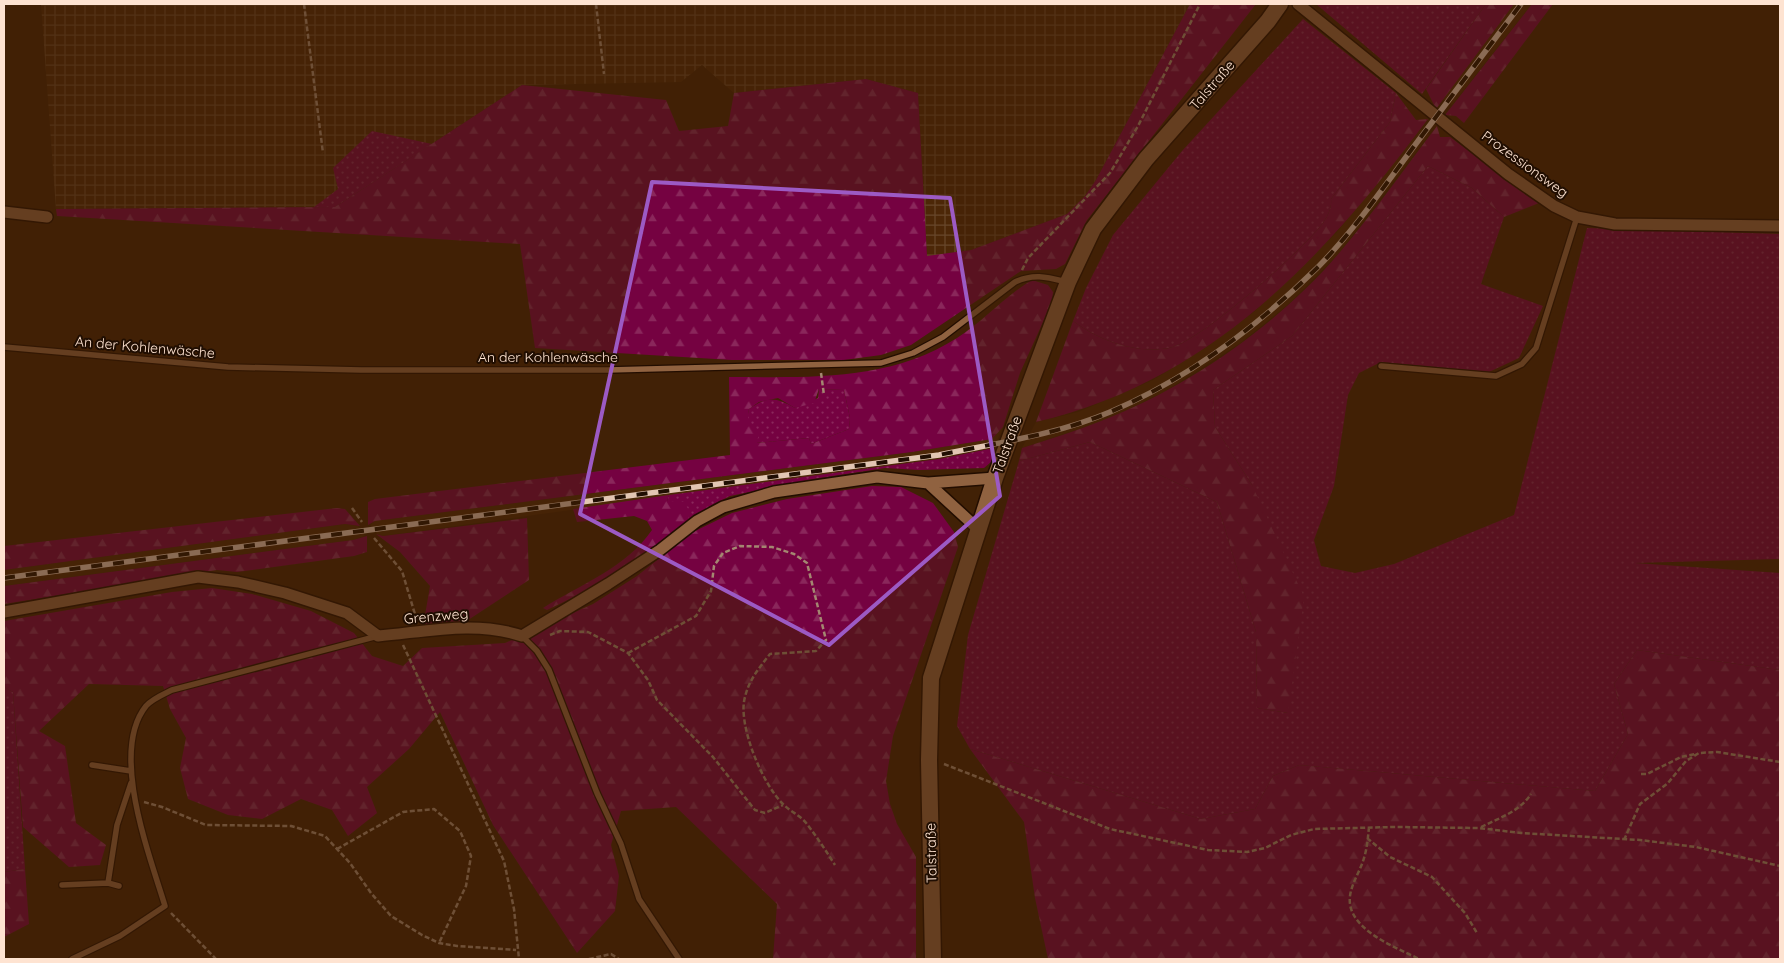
<svg xmlns="http://www.w3.org/2000/svg" width="1784" height="963" font-family="Quicksand,sans-serif">
<style>
.built{fill:#4c2707}
.industrial{fill:url(#industrial-grid)}
.green{fill:url(#green-dots)}
.forest{fill:url(#forest-firs);fill-rule:evenodd}
.lines{fill:none;stroke-linecap:round;stroke-linejoin:round}
.lane-casing{stroke:#220d00;stroke-width:8}
.street-casing{stroke:#220d00;stroke-width:14}
.secondary-casing{stroke:#220d00;stroke-width:19}
.path{stroke:#a48771;stroke-width:2.5;stroke-dasharray:5 2.5;stroke-linecap:butt}
.lane{stroke:#906240;stroke-width:5.5}
.street{stroke:#906240;stroke-width:11}
.secondary{stroke:#906240;stroke-width:16}
.rail-casing{stroke:#e2c6b3;stroke-width:5.5}
.rail{stroke:#200e02;stroke-width:4;stroke-dasharray:11;stroke-linecap:butt}
.marked{fill:none;stroke:#9c5ac4;stroke-width:4;stroke-linejoin:round}
.labels{text-anchor:middle;stroke-width:4;stroke-linejoin:round;paint-order:stroke}
.street-label{font-size:14px;fill:#fee3d1;stroke:#200e02}
</style>
<defs>
<pattern id="industrial-grid" width="8" height="8" patternUnits="userSpaceOnUse" patternTransform="scale(1.25)"><rect width="8" height="8" fill="#4c2707"/><path d="M0 4h8M4 0v8" fill="none" stroke="#67462a"/></pattern>
<pattern id="green-dots" width="8" height="8" patternUnits="userSpaceOnUse" patternTransform="scale(1.25)"><rect width="8" height="8" fill="#750241"/><path d="M2 2h.1M6 6h.1" fill="none" stroke="#8a275b" stroke-width="1.8" stroke-linecap="round"/></pattern>
<pattern id="forest-firs" width="22" height="20" patternUnits="userSpaceOnUse" patternTransform="scale(1.25)"><rect width="22" height="20" fill="#750241"/><path d="M5 1l3.5 6h-7zM16 11l3.5 6h-7z" fill="#8a275b"/></pattern>
</defs>
<rect width="100%" height="100%" fill="#412106"/>
<!-- built -->
<path class="built" d="M1514 4H1532L1452 105 1443 99Z
M1421 129 1429 135 1340 252 1291 302 1242 342 1164 392 1129 409 1100 422 1022 448 1036 422 1078 412 1153 380 1208 346 1255 311 1337 232Z
M1003 427 994 448 939 459 383 536 377 534 370 525 375 521 912 452 991 439Z
M345 524 358 526 365 536 353 540 4 586V570Z"/>
<!-- industrial -->
<path class="industrial" d="M41 4H1190L1096 180 1085 196 1067 214 971 250 927 257 918 93 866 79 734 93 702 65 681 82 522 85 335 207 56 209Z"/>
<!-- green -->
<path class="green" d="M1316 4H1486L1422 94Z
M1303 19 1396 93 1390 122 1331 199C1332 208 1328 215 1323 223 1304 249 1199 343 1169 348 1136 354 1100 341 1073 321L1086 288 1113 235 1182 151Z
M372 131 432 144 335 207H314L338 189 333 168Z
M1428 166 1472 188 1504 217 1481 284 1543 306 1519 358 1489 372 1381 362 1359 373 1348 395 1334 486 1314 540 1321 566 1355 573 1394 564 1514 515 1587 228 1780 234V559L1635 563 1780 573V670L1637 650 1614 684 1628 734 1595 791 1299 765 1273 776 1255 809 1201 819 970 749 957 726 968 635 1019 461 1090 442 1217 502 1256 632 1257 708 1288 713 1252 485 1215 427 1213 390 1292 336Z
M819 389 844 390 850 418 849 429 811 444 809 438 756 443 747 419 749 409C767 396 776 397 795 408L818 398Z
M994 448 991 462 984 468 919 470 885 468 813 479 730 496 710 506 687 523 667 501 669 495 939 459Z
M4 687 13 692 25 869 4 872Z"/>
<!-- forest -->
<path class="forest" d="M1190 4H1256L1087 220 1065 264 1056 269 1021 271 911 345 881 355 844 360H732L535 348 520 244 57 216 56 209 335 207 522 85 666 100 679 131 728 126 734 93 866 79 918 93 927 256 971 250 1067 214 1085 196 1096 180Z
M1486 4H1514L1436 109 1426 89Z
M1532 4H1553L1464 123 1456 116 1445 115Z
M1396 93 1416 120 1428 119C1324 258 1211 381 1036 422L1073 321C1100 341 1136 354 1169 348 1199 343 1304 249 1323 223 1328 215 1332 208 1331 199L1390 122Z
M1437 126 1440 137H1450L1539 203 1504 217 1472 188 1428 166 1292 336 1213 390 1215 427 1252 485 1304 597 1288 713 1257 708 1256 632 1217 502 1090 442 1019 461 1022 448C1049 439 1076 431 1101 421 1189 387 1279 324 1340 252 1374 212 1405 168 1437 126Z
M1032 280 1048 285 1053 292 1052 302 1020 373 1003 427 992 439 912 452 375 521 368 525V502L375 499 730 455 729 377C808 377 888 382 957 338 984 321 1005 296 1032 280ZM819 389 844 390 850 418 849 429 811 444 809 438 757 443 759 432C751 421 746 426 749 409L759 402 778 398 795 408 814 403Z
M872 486 901 487 933 503 954 532 958 547 893 736 886 781 890 804 897 824 916 857V959H773L777 904 676 807 621 811 611 845 619 876 615 911 577 953 493 825 440 712 409 749 367 787 377 813 348 836 332 810 301 799 262 819 228 815 188 799 180 768 186 738 170 709 163 686 89 684 39 731 65 746 76 823 106 845 100 865 69 867 23 827 13 692 4 687V621L172 592 212 588 252 594 311 611 354 633 372 656 403 666 422 648 505 643 593 604 637 576 691 533 732 513 787 499Z
M669 495 667 501 684 502 690 512 687 523 677 531 605 582 547 610 543 608C581 584 626 568 652 530L647 521 634 516 577 522 573 509Z
M337 508 345 509 360 526 345 524 4 570V546Z
M527 518 529 580 462 624 423 627 430 586 400 552 376 534 383 536Z
M367 536V552L354 556 237 572 217 570 4 604V586L353 540Z
M1637 650 1780 670V959H1048L1035 898 1024 822 970 749 1201 819 1255 809 1273 776 1299 765 1595 791 1628 734 1614 684Z
M25 869 29 924 4 937V872Z"/>
<g class="lines">
<!-- lane casing -->
<g class="lane-casing">
<path id="lane" d="M4 347 228 367 361 370H608L881 363 913 353 943 337 1015 282C1034 273 1047 277 1067 282
M1381 366 1496 376 1522 364 1536 348 1577 217
M522 636 537 651 549 670 597 793 621 844 639 899 679 959
M92 765 131 771
M108 883 117 825 131 783
M62 885 108 883 119 886
M72 959 120 936 165 906C150 856 109 752 146 706 152 699 164 694 172 690L378 636"/>
</g>
<!-- street casing -->
<g class="street-casing">
<path id="street" d="M1298 4 1508 174 1554 206 1577 217 1615 224 1780 226
M4 212 47 217
M928 483 978 529
M4 612 198 577 238 582 285 593 347 613 378 636C425 632 476 620 522 636L608 584 660 550 697 521 723 507 774 492 877 477 928 483 995 478"/>
</g>
<!-- secondary casing -->
<g class="secondary-casing">
<path id="secondary" d="M933 959 929 760 931 678 995 478 1068 282 1093 229 1146 159 1268 21 1280 4"/>
</g>
<!-- path -->
<path class="path" d="M304 4 323 153
M596 4 604 74
M1022 270 1028 258 1110 173 1138 126 1200 4
M821 373 824 395
M352 508 362 522
M374 538 402 571 417 621
M550 635 560 631 588 632 628 653 648 680 657 700 713 757 755 810 765 813 783 805
M403 645 504 861 514 909 519 959
M628 653 696 616 711 591 714 566 723 553 740 546 772 547 794 554 807 563 826 640 816 651 770 654C759 668 749 680 745 697 737 724 763 786 784 805 791 812 801 816 807 824 817 837 826 851 835 865
M944 764 1110 829 1208 850 1247 852 1265 848 1291 835 1314 829 1395 827 1479 828 1521 833 1640 840 1696 847 1780 866
M1641 774H1647L1681 757 1695 754
M144 802 162 807 206 825 291 826 325 836 350 863 371 893 391 916 422 935 439 943 457 946 516 950
M1369 827C1368 837 1367 849 1364 858 1361 869 1354 879 1351 891 1341 927 1393 946 1419 959
M1481 827C1499 818 1519 812 1531 794
M1367 838 1390 857 1432 877 1465 913 1477 933
M1624 840 1640 804 1668 783 1686 761 1699 753 1717 752 1780 762
M337 849 403 812 434 809 460 831 471 856 466 886 439 943
M171 913 216 959
M589 959 611 954 619 959"/>
<!-- lane -->
<use href="#lane" class="lane"/>
<!-- street -->
<use href="#street" class="street"/>
<!-- secondary -->
<use href="#secondary" class="secondary"/>
<!-- rail casing -->
<g class="rail-casing">
<path id="rail" d="M4 578 939 455C996 443 1056 435 1110 412 1187 379 1258 326 1317 268 1354 231 1384 186 1415 145 1450 98 1486 51 1521 4"/>
</g>
<!-- rail -->
<use href="#rail" class="rail"/>
</g>
<!-- marked area -->
<path d="M0 0H1784V963H0ZM652 182 950 198 1000 496 829 645 580 514Z" fill="#412106" fill-opacity=".55" fill-rule="evenodd"/>
<path class="marked" d="M652 182 950 198 1000 496 829 645 580 514Z"/>
<g class="labels">
<!-- street labels -->
<g class="street-label">
<text transform="translate(1212 85) rotate(-49)" y="5">Talstraße</text>
<text transform="translate(1525 164) rotate(36)" y="5">Prozessionsweg</text>
<text transform="translate(145 347) rotate(5)" y="5">An der Kohlenwäsche</text>
<text x="548" y="362">An der Kohlenwäsche</text>
<text transform="translate(1007 445) rotate(-70)" y="5">Talstraße</text>
<text transform="translate(436 616) rotate(-5)" y="5">Grenzweg</text>
<text transform="translate(931 853) rotate(-91)" y="5">Talstraße</text>
</g>
</g>
<!-- border -->
<rect width="1784" height="963" fill="none" stroke="#fee3d1" stroke-width="10"/>
</svg>
